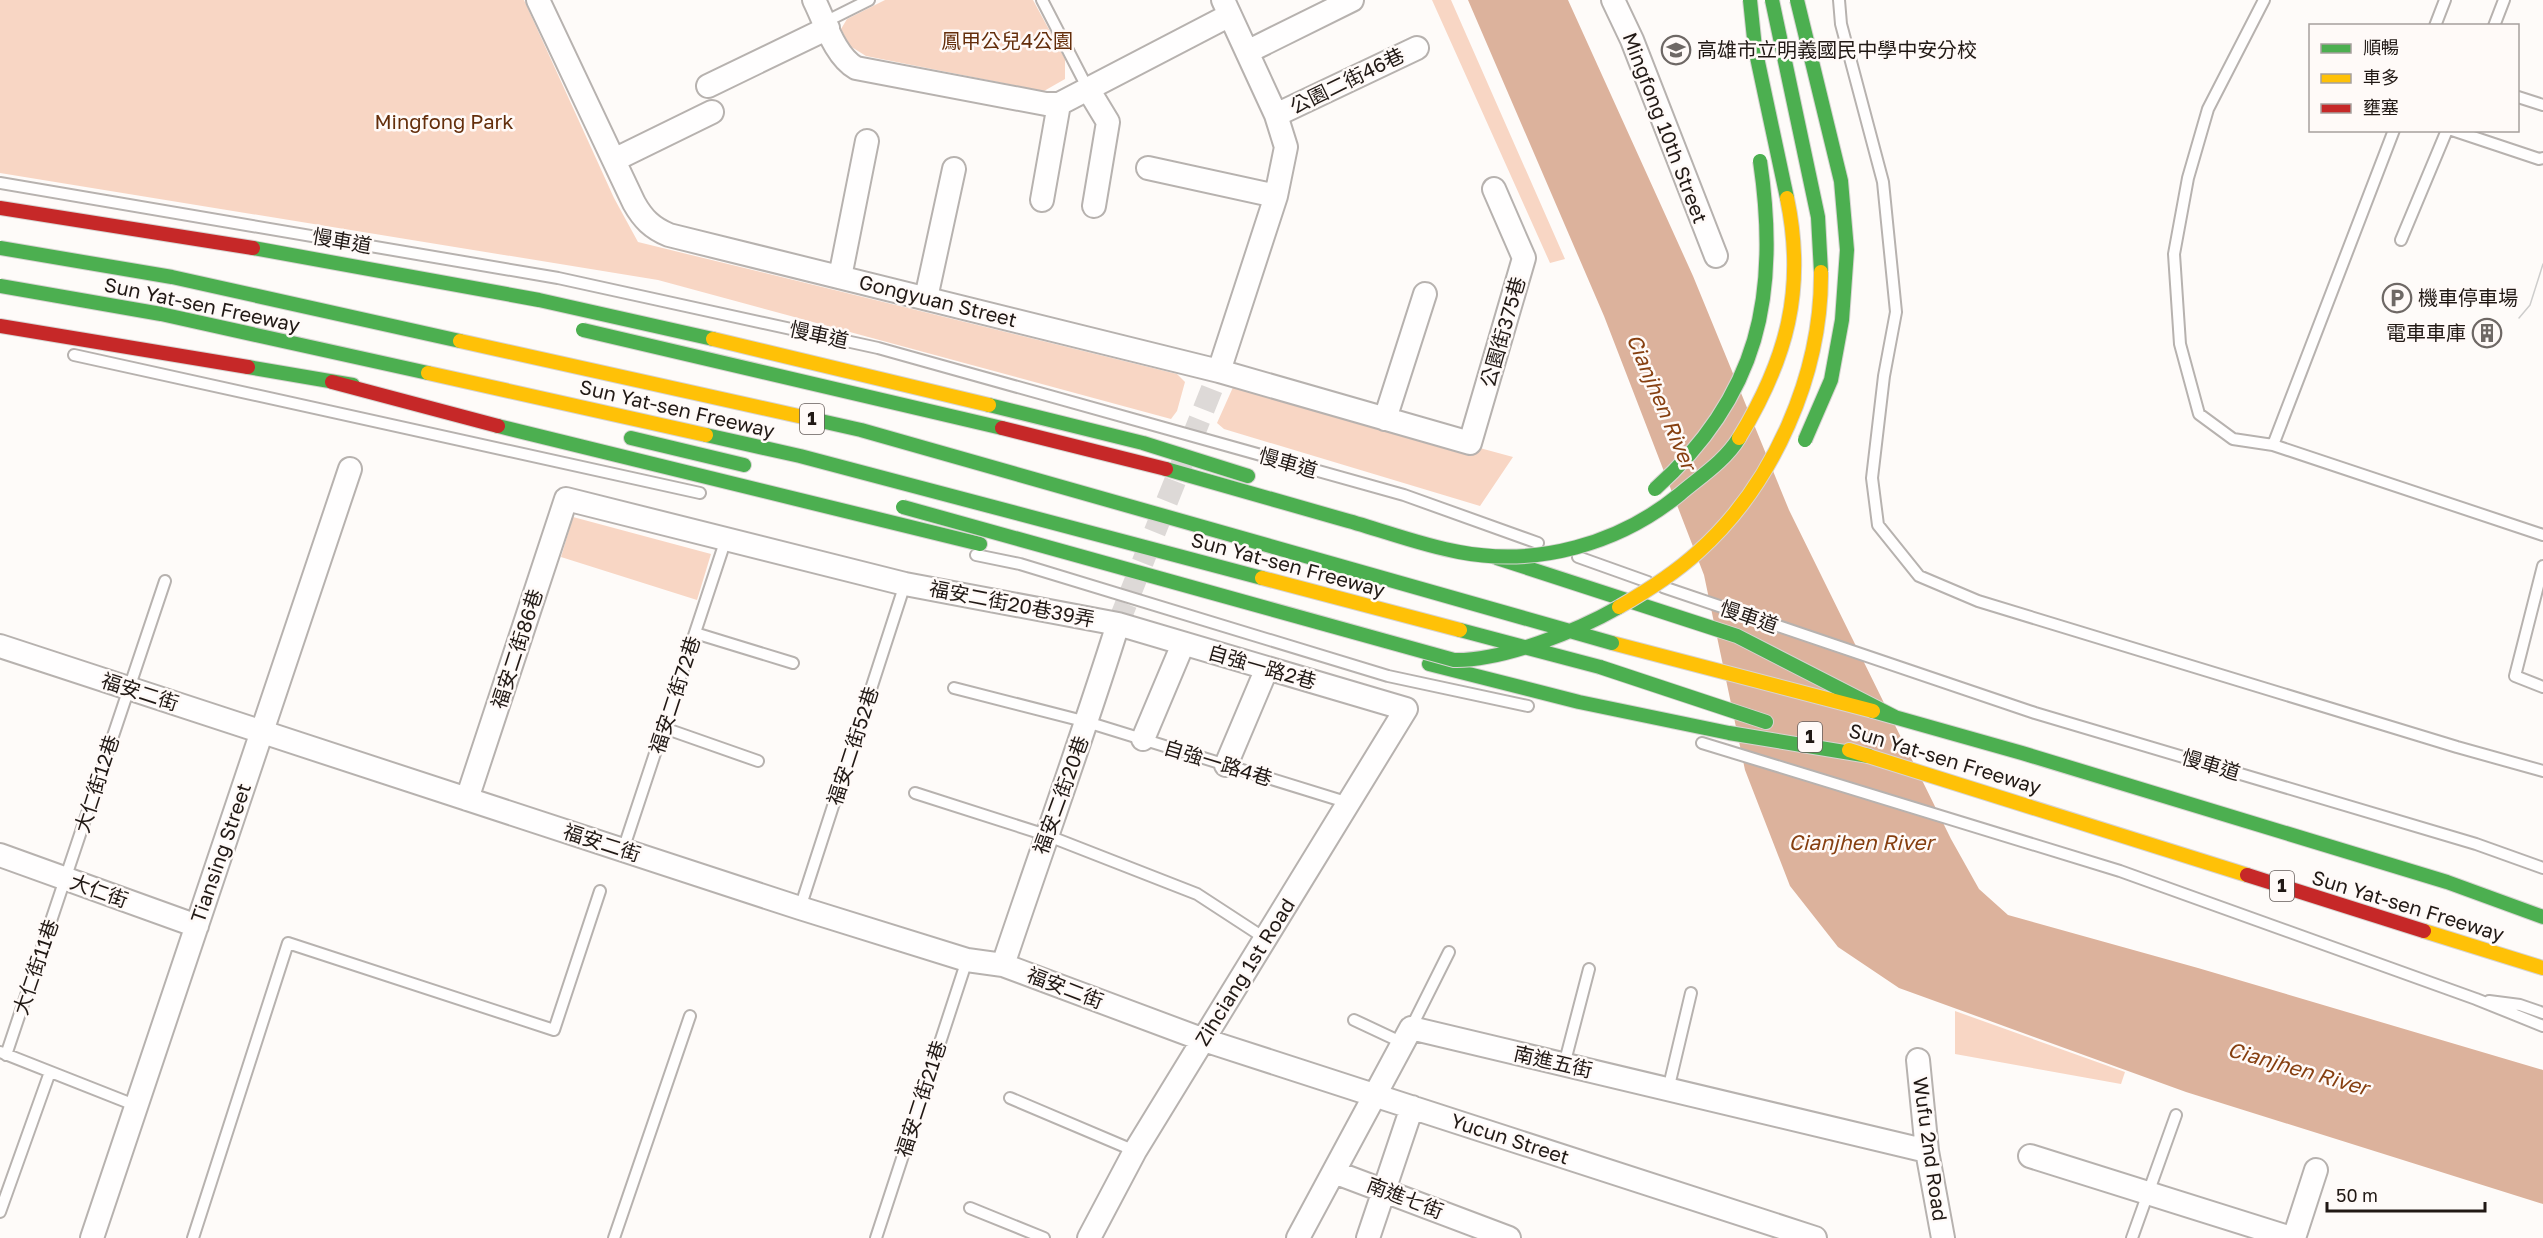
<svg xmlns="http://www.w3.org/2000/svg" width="2543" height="1238" font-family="'Golos Text','Noto Sans TC',sans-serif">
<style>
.green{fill:#f8d6c4}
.water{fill:#dcb29c}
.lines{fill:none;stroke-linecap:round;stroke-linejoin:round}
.street-tunnel{stroke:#ddd9d7;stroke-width:22;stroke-dasharray:22 11;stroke-linecap:butt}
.lane-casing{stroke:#b7b2af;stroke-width:14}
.street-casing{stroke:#b7b2af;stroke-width:26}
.fast-casing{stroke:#d7d4d2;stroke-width:16}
.slow-casing{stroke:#d7d4d2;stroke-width:16}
.jam-casing{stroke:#d7d4d2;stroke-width:16}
.lane{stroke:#fffefe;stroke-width:10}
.street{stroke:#fffefe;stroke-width:22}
.fast{stroke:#4caf50;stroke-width:14}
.slow{stroke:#ffc107;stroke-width:14}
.jam{stroke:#c62828;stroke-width:14}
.tram{stroke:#cecdcc;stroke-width:1.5}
.fast-bridge-casing{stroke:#d7d4d2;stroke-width:16;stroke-linecap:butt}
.slow-bridge-casing{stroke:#d7d4d2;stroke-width:16;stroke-linecap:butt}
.jam-bridge-casing{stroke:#d7d4d2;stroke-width:16;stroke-linecap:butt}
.fast-bridge{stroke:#4caf50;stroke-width:14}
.slow-bridge{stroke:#ffc107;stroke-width:14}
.jam-bridge{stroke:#c62828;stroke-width:14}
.labels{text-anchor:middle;stroke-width:5;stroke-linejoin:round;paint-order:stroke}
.shield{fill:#fffaf8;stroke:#645c59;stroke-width:1.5}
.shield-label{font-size:18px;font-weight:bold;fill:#211915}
.park-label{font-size:20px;fill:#642e0b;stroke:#fffaf8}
.poi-label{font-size:20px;fill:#211915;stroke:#fffaf8;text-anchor:start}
.street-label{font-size:20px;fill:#211915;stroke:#fffaf8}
.water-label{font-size:21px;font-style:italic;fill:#863f10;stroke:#fffaf8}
</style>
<rect width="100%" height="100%" fill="#fefbf9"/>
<!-- green -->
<path class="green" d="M0 0H524L614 198 638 242 1177 374 1185 382 1177 411 1171 419 658 280 0 173Z
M885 0H1033L1065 59V79L1044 91 866 56 850 46 841 29 847 19Z
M1432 0H1451L1565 259 1550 263Z
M1244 384 1513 457 1480 506 1224 429 1217 423 1234 385Z
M573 517 711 554 697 600 561 557Z
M1955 1011 2125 1072 2121 1084 1955 1054Z"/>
<!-- water -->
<path class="water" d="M1468 0H1568L1693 276 1789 510 1951 839 1979 889 2008 915 2198 968 2543 1070V1204L2186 1092 1899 988 1838 947 1790 886 1745 770 1704 575 1604 316Z"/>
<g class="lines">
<!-- street-tunnel -->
<path class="street-tunnel" d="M1118 624 1219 371"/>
<!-- lane casing -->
<g class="lane-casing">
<path id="lane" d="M1042 0 1088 89
M1839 0 1841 24 1883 182 1896 312 1884 376 1872 478 1878 525 1919 576 1978 601 2457 747 2543 771
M2264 0 2208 109 2188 178 2174 254 2180 344 2199 414 2233 439 2273 445
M825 22 869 0
M2435 26 2445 0
M2494 26 2504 0
M2518 97 2543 105
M2394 130 2273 445 2543 535
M2452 130 2539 159 2543 158
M0 183 558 278 878 348 1404 495 1538 543
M2401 240 2447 130
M74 355 700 493
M976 555 1020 564 1388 676 1528 706
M1578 557 1648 582
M2543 566 2515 676 2543 687
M1663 587 2035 713 2476 844 2543 868
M695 633 793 663
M954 688 1087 722 1349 803
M664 728 758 761
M1702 743 2120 871 2476 999 2543 1026
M915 793 1046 835 1197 894 1266 939
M623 850 726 539
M800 908 905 584
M2489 1001 2520 1005 2543 1013
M1354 1020 1403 1043
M1410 1030 1449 952
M0 1052 137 1106
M6 1055 165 581
M1564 1065 1589 969
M1668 1090 1691 993
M1010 1098 1135 1151
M970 1208 1044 1238
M0 1212 50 1072
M193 1238 288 943 554 1030 600 891
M614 1238 690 1016
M876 1238 967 960
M2132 1238 2176 1115"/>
</g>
<!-- street casing -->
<g class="street-casing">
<path id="street" d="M538 0 634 203C643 219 652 228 669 235L1219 371 1470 443 1524 258 1494 189
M814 0C825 22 835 56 856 68L1046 104H1059L1230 15
M1613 0 1632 40 1716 256
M1247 52 1352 0
M708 86 828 28
M1088 89 1108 122 1094 206
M1276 115 1417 48
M614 160 712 112
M1148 168 1276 196
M1042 200 1059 104
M840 277 867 141
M926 298 954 169
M1219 371 1276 196 1286 147 1276 115 1223 0
M1385 419 1425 294
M0 646 800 908 967 960 1003 965 1204 1040 1815 1238
M1143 739 1183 644
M1226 765 1267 668
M467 799 566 499 905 584 1118 624 1406 709 1135 1151 1089 1238
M0 855 197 926
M1003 965C1041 851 1082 739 1118 624
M1918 1060 1927 1151 1943 1238
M2030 1156 2291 1238
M1334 1172 1509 1238
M92 1238 350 469
M1298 1238 1411 1028 1927 1151
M1368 1238 1412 1107
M2294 1238 2316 1170"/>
</g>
<!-- fast casing -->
<g class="fast-casing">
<path id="fast" d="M253 248 539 300 713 339
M248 367 353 385
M989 405 1143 443 1248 476
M498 426 980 544
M631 438 744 465
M1497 558 1737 636 1895 717
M1429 664 1579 702 1729 733 1869 756
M1600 667 1766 722
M1873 711 2022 753 2447 882 2543 917"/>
</g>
<!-- slow casing -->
<g class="slow-casing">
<path id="slow" d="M713 339 989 405
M1612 643 1873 711
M1849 750 2247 875
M2424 931 2543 968"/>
</g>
<!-- jam casing -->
<g class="jam-casing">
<path id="jam" d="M0 208 253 248
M0 326 248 367
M332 382 498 426
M2247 875 2424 931"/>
</g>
<!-- lane -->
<use href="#lane" class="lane"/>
<!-- street -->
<use href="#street" class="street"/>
<!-- fast -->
<use href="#fast" class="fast"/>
<!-- slow -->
<use href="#slow" class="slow"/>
<!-- jam -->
<use href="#jam" class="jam"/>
<!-- tram -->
<path class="tram" d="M2519 318 2530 305 2543 264"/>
<!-- fast-bridge casing -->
<g class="fast-bridge-casing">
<path id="fast-bridge" d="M1750 0 1755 48 1787 198
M1772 0 1818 217 1821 272
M1797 0 1841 181 1847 250 1842 320 1831 380 1805 440
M0 248 172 277 460 341
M0 286 161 314 428 373
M583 330 1002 428
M812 419 861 430 1612 643
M706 435 800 456 1262 578
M1166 469C1225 486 1285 503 1345 520 1382 530 1420 545 1459 552 1537 567 1619 544 1680 494 1700 477 1725 461 1739 438
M1655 489C1759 396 1780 295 1760 161
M903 507 1454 660C1503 661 1577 631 1619 607
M1460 630 1600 667"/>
</g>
<!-- slow-bridge casing -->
<g class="slow-bridge-casing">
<path id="slow-bridge" d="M460 341 812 419
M428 373 706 435
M1739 438C1787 359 1806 289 1787 198
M1262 578 1460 630
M1619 607C1647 591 1674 574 1698 552 1774 484 1822 374 1821 272"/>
</g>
<!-- jam-bridge casing -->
<g class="jam-bridge-casing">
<path id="jam-bridge" d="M1002 428 1166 469"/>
</g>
<!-- fast-bridge -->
<use href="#fast-bridge" class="fast-bridge"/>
<!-- slow-bridge -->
<use href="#slow-bridge" class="slow-bridge"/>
<!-- jam-bridge -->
<use href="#jam-bridge" class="jam-bridge"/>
</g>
<!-- icons -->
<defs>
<g id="school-ring" transform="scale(1.5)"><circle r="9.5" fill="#fffaf8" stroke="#6e6865" stroke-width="1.5"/><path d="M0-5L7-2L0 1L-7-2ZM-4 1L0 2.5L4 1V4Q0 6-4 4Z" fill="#6e6865"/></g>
<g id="parking-ring" transform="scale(1.5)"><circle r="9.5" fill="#fffaf8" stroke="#6e6865" stroke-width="1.5"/><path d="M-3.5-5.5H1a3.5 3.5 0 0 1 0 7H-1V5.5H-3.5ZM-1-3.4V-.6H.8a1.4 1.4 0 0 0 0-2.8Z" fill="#6e6865"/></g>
<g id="building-ring" transform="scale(1.5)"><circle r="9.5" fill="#fffaf8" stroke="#6e6865" stroke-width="1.5"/><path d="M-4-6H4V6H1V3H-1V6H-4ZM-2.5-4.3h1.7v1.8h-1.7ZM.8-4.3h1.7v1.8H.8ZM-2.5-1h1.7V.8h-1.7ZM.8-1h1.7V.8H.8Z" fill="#6e6865"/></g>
</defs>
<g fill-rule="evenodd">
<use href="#school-ring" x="1676" y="50"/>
<use href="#parking-ring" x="2397" y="298"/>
<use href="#building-ring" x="2487" y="333"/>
</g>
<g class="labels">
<!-- shield labels -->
<g class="shield">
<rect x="800" y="404" width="24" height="30" rx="4.5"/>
<rect x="1798" y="722" width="24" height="30" rx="4.5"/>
<rect x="2270" y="871" width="24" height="30" rx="4.5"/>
</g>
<g class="shield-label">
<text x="812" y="425">1</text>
<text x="1810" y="743">1</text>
<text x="2282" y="892">1</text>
</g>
<!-- park labels -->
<g class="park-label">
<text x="1007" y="48">鳳甲公兒4公園</text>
<text x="444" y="129">Mingfong Park</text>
</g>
<!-- poi labels -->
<g class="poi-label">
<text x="1697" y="57">高雄市立明義國民中學中安分校</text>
<text x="2418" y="305">機車停車場</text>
<text x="2466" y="340" text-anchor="end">電車車庫</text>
</g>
<!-- street labels -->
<g class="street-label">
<text transform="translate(1347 81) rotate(-26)" y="7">公園二街46巷</text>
<text transform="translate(1665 128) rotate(69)" y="7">Mingfong 10th Street</text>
<text transform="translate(342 241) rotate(10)" y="7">慢車道</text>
<text transform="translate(938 301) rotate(14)" y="7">Gongyuan Street</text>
<text transform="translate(202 305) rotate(12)" y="7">Sun Yat-sen Freeway</text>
<text transform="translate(1503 332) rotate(-74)" y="7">公園街375巷</text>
<text transform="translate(819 335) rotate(12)" y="7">慢車道</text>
<text transform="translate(677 409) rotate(13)" y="7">Sun Yat-sen Freeway</text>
<text transform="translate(1288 463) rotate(16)" y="7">慢車道</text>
<text transform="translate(1288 565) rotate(15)" y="7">Sun Yat-sen Freeway</text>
<text transform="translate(1012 604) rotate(11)" y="7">福安二街20巷39弄</text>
<text transform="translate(1749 617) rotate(19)" y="7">慢車道</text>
<text transform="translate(517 649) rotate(-72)" y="7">福安二街86巷</text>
<text transform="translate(1262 667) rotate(16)" y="7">自強一路2巷</text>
<text transform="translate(140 692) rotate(18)" y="7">福安二街</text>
<text transform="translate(675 695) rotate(-72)" y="7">福安二街72巷</text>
<text transform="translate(853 746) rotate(-72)" y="7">福安二街52巷</text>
<text transform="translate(1945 759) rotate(17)" y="7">Sun Yat-sen Freeway</text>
<text transform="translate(1218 763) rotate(17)" y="7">自強一路4巷</text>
<text transform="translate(2211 765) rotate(17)" y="7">慢車道</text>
<text transform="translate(97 784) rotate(-72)" y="7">大仁街12巷</text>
<text transform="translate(1061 795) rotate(-70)" y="7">福安二街20巷</text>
<text transform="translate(602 843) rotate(18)" y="7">福安二街</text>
<text transform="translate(221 853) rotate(-71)" y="7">Tiansing Street</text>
<text transform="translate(99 891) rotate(20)" y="7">大仁街</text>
<text transform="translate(2408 906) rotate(17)" y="7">Sun Yat-sen Freeway</text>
<text transform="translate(36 967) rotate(-71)" y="7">大仁街11巷</text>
<text transform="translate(1245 972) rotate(-58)" y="7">Zihciang 1st Road</text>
<text transform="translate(1065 988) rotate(21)" y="7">福安二街</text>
<text transform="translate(1553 1062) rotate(13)" y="7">南進五街</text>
<text transform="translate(921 1099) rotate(-72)" y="7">福安二街21巷</text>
<text transform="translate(1510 1139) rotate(18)" y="7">Yucun Street</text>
<text transform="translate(1930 1149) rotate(82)" y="7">Wufu 2nd Road</text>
<text transform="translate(1405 1198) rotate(21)" y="7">南進七街</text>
</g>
<!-- water labels -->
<g class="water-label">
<text transform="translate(1661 402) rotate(67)" y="7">Cianjhen River</text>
<text x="1861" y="850">Cianjhen River</text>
<text transform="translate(2298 1069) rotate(16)" y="7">Cianjhen River</text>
</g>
</g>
<!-- legend -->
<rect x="2309" y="24" width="210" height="108" fill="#fffaf8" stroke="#a6a09d" stroke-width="1.5"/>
<rect x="2321" y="44" width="30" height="9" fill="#4caf50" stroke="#a6a09d" stroke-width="1.5"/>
<text x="2363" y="54" font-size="18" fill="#211915">順暢</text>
<rect x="2321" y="74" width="30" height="9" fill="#ffc107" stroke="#a6a09d" stroke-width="1.5"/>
<text x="2363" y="84" font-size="18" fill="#211915">車多</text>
<rect x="2321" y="104" width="30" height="9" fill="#c62828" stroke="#a6a09d" stroke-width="1.5"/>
<text x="2363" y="114" font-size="18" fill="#211915">壅塞</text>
<!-- scale -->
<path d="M2327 1202v9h158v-9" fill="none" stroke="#211915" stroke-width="3"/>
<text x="2336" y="1202" font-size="18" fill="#211915" stroke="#fffaf8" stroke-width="4.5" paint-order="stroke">50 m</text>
</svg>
